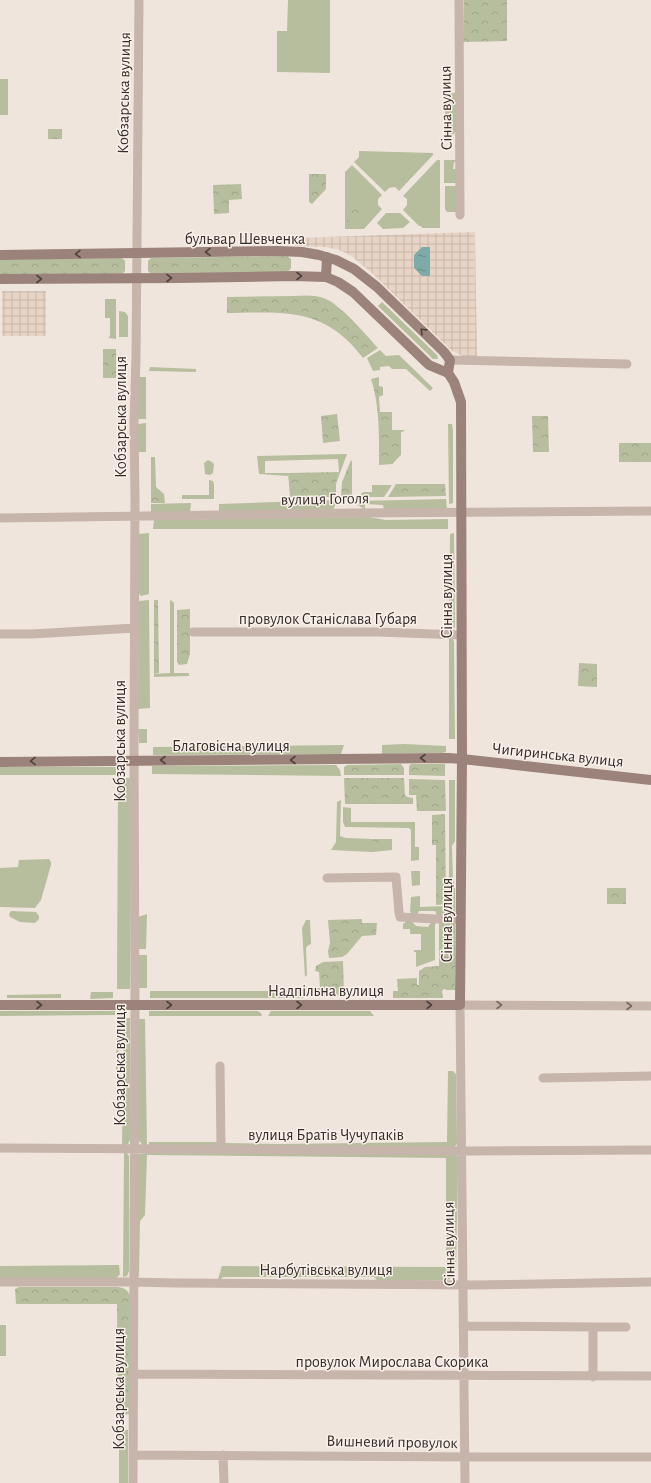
<svg xmlns="http://www.w3.org/2000/svg" width="651" height="1483" font-family="'Alegreya Sans',sans-serif">
<style>
.grass{fill:#b7be9e}
.forest{fill:url(#forest-crowns)}
.plaza{fill:url(#plaza-grid)}
.water{fill:url(#water-ripples)}
.lines{fill:none;stroke-linecap:round;stroke-linejoin:round}
.street{stroke:#c7b4aa;stroke-width:9}
.secondary{stroke:#9b837b;stroke-width:10}
.oneway{stroke:#4e413e}
.oneway2{stroke:#776963}
.labels{text-anchor:middle;stroke-width:3;stroke-linejoin:round;paint-order:stroke}
.street-label{font-size:16px;fill:#352b29;stroke:#f8f0e9}
</style>
<defs>
<pattern id="forest-crowns" width="20" height="18" patternUnits="userSpaceOnUse"><rect width="20" height="18" fill="#b7be9e"/><path d="M2 6a3 3 0 1 1 6 0M12 15a3 3 0 1 1 6 0" fill="none" stroke="#9ea388"/></pattern>
<pattern id="plaza-grid" width="8" height="8" patternUnits="userSpaceOnUse"><rect width="8" height="8" fill="#e7d4c5"/><path d="M0 4h8M4 0v8" fill="none" stroke="#c7b6a9"/></pattern>
<pattern id="water-ripples" width="26" height="14" patternUnits="userSpaceOnUse"><rect width="26" height="14" fill="#7eaba8"/><path d="M2 4q2-2 4 0t4 0M15 11q2-2 4 0t4 0" fill="none" stroke="#688b89"/></pattern>
</defs>
<rect width="100%" height="100%" fill="#f0e5dd"/>
<!-- grass -->
<path class="grass" d="M288 0H330V73L277 72V31H287Z
M0 79H8V115H0Z
M445 93H456V131L453 135H445Z
M359 151 433 153V155L399 191 395 187 389 188 385 192 354 162 359 157Z
M437 160H440V228H422L421 226H419L403 210 407 205V199L403 196Z
M444 160H456V162H454L453 169H456V183H444Z
M352 165 382 195 378 199V205L382 209 364 229H345V172Z
M445 186H456V212H447L445 209Z
M386 213H400L410 222 403 228 383 229 377 223Z
M105 299H116V339L108 338 110 336V318H105Z
M382 302 437 355 438 359H433L378 306Z
M119 311 125 312 128 316V337H119Z
M380 350 386 356 399 355 433 388 430 391 406 369H392L389 366 380 367V370L373 371 367 358Z
M150 367 196 369V372L149 371Z
M140 377H146V419H138V378Z
M146 423V452H138V424Z
M448 424H452L453 430V503L449 504Z
M347 454 336 484 339 472 338 459 265 461V473H288V476L259 474 257 456Z
M151 457H155L156 487H151Z
M208 460 212 462 214 464 213 473 210 475 205 474 204 463Z
M209 480 213 481 214 484V499H182V495H209Z
M372 485H392L384 497H358L363 492H372Z
M446 499 447 509 384 510 383 505 365 504V510L358 505V501Z
M336 500 335 506 333 510 219 512V504Z
M191 503 190 513H151V504Z
M369 517 386 520 448 519V529H153L154 520Z
M149 533V594L141 596 139 594V534Z
M454 533 455 627 452 630 449 632 450 534Z
M149 600 150 708 138 709 139 601Z
M170 600 172 601 174 603V673H189V676L154 677V674L170 673Z
M449 638 453 639 454 642 455 739H449Z
M138 729H147V743H139Z
M404 744 446 746V752L442 753 382 754V745Z
M344 745 341 754 153 755V747Z
M336 765 340 770 341 776 152 774V766Z
M0 767H116V775H0Z
M118 778H130V989H117Z
M449 780H455V841L452 846 453 879 455 885V911L453 915H449Z
M341 800 340 836 346 838 373 839V847L392 848V850L372 852 331 850 336 842 337 802Z
M343 807 351 808V822H415V847H419V860L411 861V830L409 828 345 827 343 822Z
M49 859 51 862V865L41 900 35 908 0 907V868L18 867 19 860Z
M411 871H420V885L412 886Z
M420 896V907L445 906V917H438L435 911H419L416 916 412 915 410 911 411 897Z
M11 911 36 912 39 916V919L35 923 20 922 10 917 9 914Z
M147 914 146 949H139L138 917Z
M306 920H310L311 944 307 946 306 949 307 975 305 977 302 928Z
M411 920 416 926 428 927 432 921H435V960L416 967V952H414V950H421V934H410V929H403V924L407 921Z
M138 955H147V988H139Z
M348 990H380L381 995H348Z
M150 991H307L305 996 303 998H150Z
M91 992H113V998L90 999Z
M61 994V998H7V995Z
M0 1011H115V1015L0 1016Z
M149 1011H258L261 1013 262 1016H149Z
M271 1011H370L374 1016H268Z
M117 1017 119 1018 118 1070H116Z
M124 1018H130V1140L128 1144 122 1146Z
M139 1019H145L147 1146 143 1145 138 1140Z
M448 1071H453L456 1074 457 1144 454 1147H226L225 1143 279 1144 447 1142Z
M149 1142H220L219 1146H149Z
M124 1152 127 1153 129 1156V1271L127 1276 123 1277Z
M146 1153 455 1154 458 1157 456 1274 448 1280 378 1281 374 1277H223L221 1279H218L222 1266 446 1267V1158L147 1155 145 1215 140 1221 139 1276 137 1275 136 1156 139 1154Z
M119 1265 120 1274 116 1279 0 1278V1266Z
M0 1325H6V1356H0Z
M119 1428 128 1430V1483H119Z"/>
<!-- forest -->
<path class="forest" d="M464 0H507V41L463 42Z
M48 129H62V139H48Z
M309 174H326V189L312 204 309 202Z
M241 184 242 199 229 200V213L214 214 213 185Z
M348 197H362V226H347Z
M287 256 291 259V268L288 272 151 274 148 271V261L151 258Z
M122 258 125 261V271L122 274 0 275V259Z
M292 296C303 296 315 294 326 299 343 307 366 335 378 348L363 358C325 307 284 312 227 313V297Z
M103 349H116V378H103Z
M379 377V386L383 387V395L379 397 380 412H392V430H403L405 431 401 432V455L392 464 379 465C379 436 380 407 371 379Z
M337 414 340 441 323 443 321 416Z
M532 416H548L549 452H533Z
M619 443H651V462H619Z
M351 460 352 462V497H341L342 482Z
M339 472 336 484V497H290L288 473Z
M396 484H445L446 496 388 497Z
M151 487H156L164 494 165 503H151Z
M154 600H158L159 673 154 674Z
M190 609V654L187 664 179 665 177 661V610Z
M579 663 597 664V687L578 686Z
M401 764 404 768V775H344V767L347 765Z
M411 764H445V776L409 775V766Z
M344 778H404L405 795 407 797 413 798V804H345Z
M409 779 445 780 446 811H417L416 795H409Z
M445 814 446 904 436 905V845H432V815Z
M373 839H392V848H373Z
M607 888H626V904H607Z
M362 919V923H377L376 935 362 936 347 954 342 957 329 958 328 951 330 943 328 920Z
M439 923H455V990H447L444 989 442 991 443 998H393V991H398L397 979 417 978V985H419V971L425 967 439 966Z
M343 961 344 995 315 996V988H320L319 972 315 971 316 966 323 962Z
M19 1287H118C125 1288 128 1290 130 1296L129 1414 118 1416 117 1304H16L15 1289Z"/>
<!-- plaza -->
<path class="plaza" d="M475 232 477 356H463L452 351 373 274 350 255 339 250 325 247 294 246 293 238Z
M2 291H46V336H2Z"/>
<!-- water -->
<path class="water" d="M422 247H430V276H422L414 268V255Z"/>
<g class="lines">
<!-- street -->
<path class="street" d="M459 0 460 215
M450 360 627 364
M0 518 354 513 651 511
M193 632H378L461 635
M0 634H32L135 628
M327 878 396 877 399 912 400 917 436 919H461
M220 1066 221 1148
M543 1078 651 1076
M0 1148 473 1151 651 1150
M0 1282H133L175 1283 473 1285 651 1282
M463 1326 593 1327V1377
M593 1327H626
M133 1374 651 1376
M133 1455 477 1457H651
M223 1455 224 1483
M133 1483 135 1005 134 745 135 498 134 423 136 357 139 0
M465 1483 460 1005 651 1006"/>
<!-- secondary -->
<path class="secondary" d="M0 255 278 251 302 252 319 255 336 260 354 269 377 287 444 352 450 360 448 373 454 382 461 402 462 759 460 1005H0
M326 277 327 257
M0 279 178 278 293 276 326 277 338 282 353 292 429 365 448 373
M0 762 448 758 462 759 651 780"/>
</g>
<!-- one-way arrows -->
<defs><path id="oneway-chevron" d="M-2-3.5L2.5 0L-2 3.5" fill="none" stroke-width="1.6" stroke-linecap="round" stroke-linejoin="round"/></defs>
<g class="oneway">
<use href="#oneway-chevron" transform="translate(208 252) rotate(179)"/>
<use href="#oneway-chevron" transform="translate(78 254) rotate(179)"/>
<use href="#oneway-chevron" transform="translate(299 276)"/>
<use href="#oneway-chevron" transform="translate(169 278)"/>
<use href="#oneway-chevron" transform="translate(39 279)"/>
<use href="#oneway-chevron" transform="translate(423 331) rotate(-136)"/>
<use href="#oneway-chevron" transform="translate(423 758) rotate(180)"/>
<use href="#oneway-chevron" transform="translate(163 760) rotate(-180)"/>
<use href="#oneway-chevron" transform="translate(293 760) rotate(180)"/>
<use href="#oneway-chevron" transform="translate(33 761) rotate(179)"/>
<use href="#oneway-chevron" transform="translate(39 1005)"/>
<use href="#oneway-chevron" transform="translate(169 1005)"/>
<use href="#oneway-chevron" transform="translate(299 1005)"/>
<use href="#oneway-chevron" transform="translate(429 1005)"/>
</g>
<g class="oneway2">
<use href="#oneway-chevron" transform="translate(499 1005)"/>
<use href="#oneway-chevron" transform="translate(629 1006)"/>
</g>
<g class="labels">
<!-- street labels -->
<g class="street-label">
<text transform="translate(123 93) rotate(-89)" y="6">Кобзарська вулиця</text>
<text transform="translate(445 108) rotate(-91)" y="6">Сінна вулиця</text>
<text x="245" y="244">бульвар Шевченка</text>
<text transform="translate(120 417) rotate(-90)" y="6">Кобзарська вулиця</text>
<text transform="translate(325 498) rotate(-1)" y="6">вулиця Гоголя</text>
<text transform="translate(446 596) rotate(-90)" y="6">Сінна вулиця</text>
<text x="328" y="624">провулок Станіслава Губаря</text>
<text transform="translate(119 741) rotate(-90)" y="6">Кобзарська вулиця</text>
<text x="231" y="751">Благовісна вулиця</text>
<text transform="translate(558 754) rotate(6)" y="6">Чигиринська вулиця</text>
<text transform="translate(446 920) rotate(-90)" y="6">Сінна вулиця</text>
<text x="326" y="996">Надпільна вулиця</text>
<text transform="translate(119 1065) rotate(-90)" y="6">Кобзарська вулиця</text>
<text x="326" y="1140">вулиця Братів Чучупаків</text>
<text transform="translate(448 1244) rotate(-91)" y="6">Сінна вулиця</text>
<text x="326" y="1275">Нарбутівська вулиця</text>
<text x="392" y="1367">провулок Мирослава Скорика</text>
<text transform="translate(118 1389) rotate(-90)" y="6">Кобзарська вулиця</text>
<text transform="translate(392 1441) rotate(1)" y="6">Вишневий провулок</text>
</g>
</g>
</svg>
